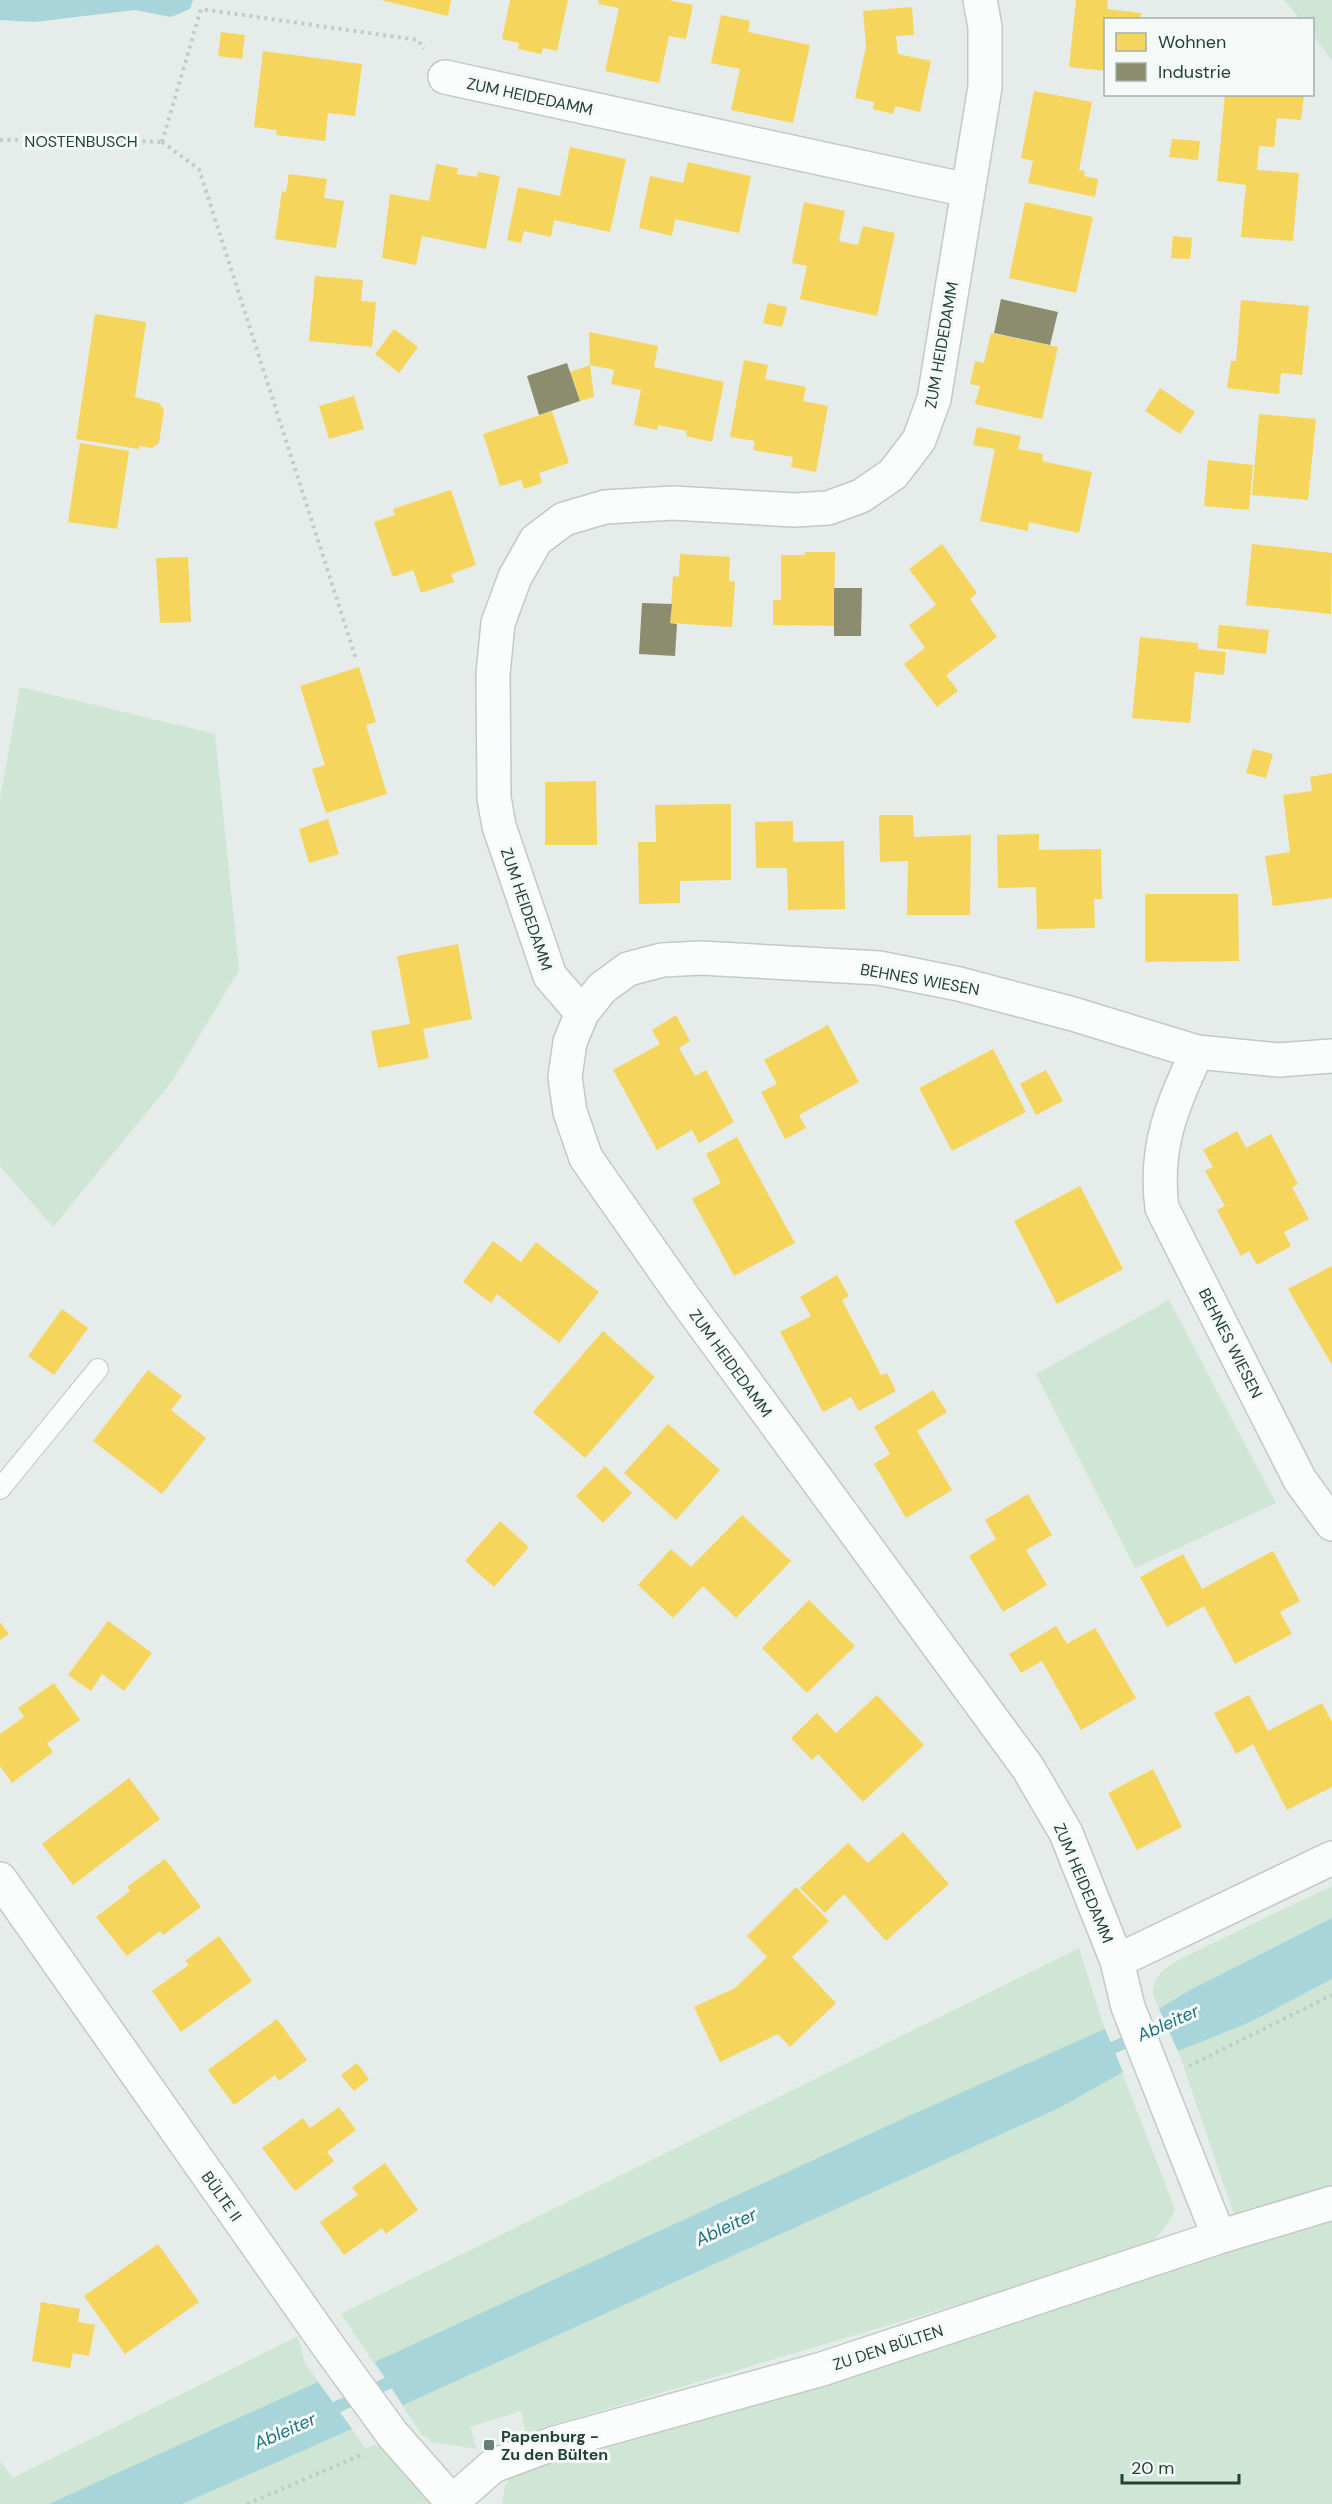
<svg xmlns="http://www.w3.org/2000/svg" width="1332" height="2504" font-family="'DM Sans',sans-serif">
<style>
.green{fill:#cfe5d5}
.water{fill:#a7d5da}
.homes{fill:#f6d55c}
.industry{fill:#8c8c6e}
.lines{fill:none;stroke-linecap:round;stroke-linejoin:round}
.stream{stroke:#a7d5da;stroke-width:12}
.lane-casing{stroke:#c3c9c6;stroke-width:22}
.street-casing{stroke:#c3c9c6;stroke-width:36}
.path{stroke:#c2cbc8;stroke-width:4;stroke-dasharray:3 4.5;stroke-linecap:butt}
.lane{stroke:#fbfcfc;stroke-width:20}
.street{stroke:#fbfcfc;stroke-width:33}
.poi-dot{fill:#677d76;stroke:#f5faf8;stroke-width:2}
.labels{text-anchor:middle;stroke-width:6;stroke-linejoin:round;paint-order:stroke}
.street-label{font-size:16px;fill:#234138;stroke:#f5faf8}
.poi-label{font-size:16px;font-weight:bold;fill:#234138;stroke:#f5faf8;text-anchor:start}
.water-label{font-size:18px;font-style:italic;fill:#1b717f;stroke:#f5faf8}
</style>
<rect width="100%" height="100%" fill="#e6ece9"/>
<!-- green -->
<path class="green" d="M1284 0H1332V60L1313 36 1312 20 1300 19Z
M20 687 215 734 239 970 173 1080 53 1227 0 1166V799Z
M1169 1300 1276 1503 1135 1568 1036 1374Z
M1332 1886V2504H502L505 2485 522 2462 1251 2246 1232 2209 1180 2056 1153 1995C1153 1973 1167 1967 1184 1957Z
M1079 1948 1102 2021 1175 2209C1162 2237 1152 2244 1124 2255L526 2433 521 2411 470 2427 477 2449 433 2442 422 2435 341 2314Z
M298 2336 305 2363 366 2449 375 2444 402 2463 436 2504H0V2461L13 2478Z"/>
<!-- water -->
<path class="water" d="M0 0H193L190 9 171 17 135 10 34 22 0 20Z
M1332 1918V1979L1250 2022 1178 2051 1159 2009 1190 1990Z
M1105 2029 1123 2072 1059 2108 403 2405 375 2362 909 2116Z
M318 2382 352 2429 182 2504H49Z"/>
<!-- homes -->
<path class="homes" d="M381 0H451L448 16Z
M510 0H568L557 51 543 48 541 54 518 49 519 43 502 39Z
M599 0H668L693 5 686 39 669 36 659 83 605 71 619 8 598 4Z
M1076 0H1108L1107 9 1141 13 1140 20H1106V71L1069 67Z
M912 7 914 35 896 36 898 54 931 61 920 112 895 106 893 114 873 109 874 102 855 98 866 47 863 11Z
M721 15 750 21 748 32 810 45 793 123 731 110 740 69 711 63Z
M221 32 245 35 242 59 218 56Z
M263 51 362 64 355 116 328 113 325 141 276 135 277 130 254 127Z
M1034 91 1092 102 1079 170 1085 171 1084 176 1098 179 1095 197 1028 183 1033 161 1021 158Z
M1225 94H1304L1301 120 1277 118 1274 147 1259 146 1257 170 1299 173 1293 241 1241 237 1246 185 1217 181Z
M1172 139 1200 141 1198 160 1169 157Z
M570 147 626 159 610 232 554 220 551 237 524 231 521 243 507 240 518 187 560 196Z
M688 162 751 176 739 233 675 219 672 236 639 228 650 176 683 183Z
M436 164 458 168 457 174 477 177 478 172 500 176 486 249 422 236 416 265 382 258 390 194 429 201Z
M289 174 327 179 324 198 344 201 336 248 275 239 282 191 286 192Z
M804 202 845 211 839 241 858 245 863 226 895 233 877 316 800 299 807 266 792 263Z
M1025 202 1093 217 1076 293 1009 278Z
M1173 236 1192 238 1190 259 1171 258Z
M315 276 363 280 361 301 376 302 372 347 309 341Z
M1241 300 1309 306 1302 375 1281 373 1279 394 1227 388 1231 361H1236Z
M768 303 787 307 782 327 763 323Z
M95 314 146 322 135 397 159 403 164 410 159 443 152 448 139 446V449L76 439Z
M394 329 418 347 399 373 375 354Z
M589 332 658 346 654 367 724 382 712 442 686 436 687 431 658 425 657 430 634 425 641 390 611 384 614 370 590 365Z
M991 333 1058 347 1042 419 975 404 980 386 970 384 975 361 984 363Z
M744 360 768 365 765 379 806 387 803 401 828 406 816 472 791 467 793 457 753 450 755 441 730 437Z
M590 365 594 397 580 401 570 372Z
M1160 388 1195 412 1180 434 1145 411Z
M354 396 364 429 329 439 319 406Z
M552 411 569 463 539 473 542 483 524 489 521 480 500 486 483 434Z
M1259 414 1316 419 1308 500 1252 495Z
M977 427 1021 436 1018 449 1043 454 1042 461 1092 472 1079 533 1029 522 1028 531 980 521 995 449 973 445Z
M80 443 129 451 117 529 68 522Z
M1208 460 1253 465 1249 510 1204 506Z
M451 490 476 565 451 574 454 582 421 593 413 570 393 577 374 522 395 515 393 509Z
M942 544 977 593 970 599 997 637 946 675 958 691 937 707 904 664 925 648 909 625 936 605 909 569Z
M1252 544 1332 553 1331 614 1246 605Z
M805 552H835L834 626 773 625V600H781V555H805Z
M680 554 730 557 729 581 735 582 732 627 670 623 673 576 679 577Z
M188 557 191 622 160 623 156 558Z
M1219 625 1269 630 1266 654 1217 648Z
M1140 637 1198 643V649L1226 652 1224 675 1195 672 1190 723 1132 718Z
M359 667 376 722 366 725 387 794 326 813 312 769 325 765 300 686Z
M1253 749 1273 754 1266 778 1246 773Z
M1332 773V898L1273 906 1265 856 1290 852 1283 795 1312 791 1310 777Z
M596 781 597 845H545V782Z
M731 804V880L680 881V903L639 904 638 842H656L655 805Z
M879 815H913L914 837 971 835 970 915H907L908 861 880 862Z
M328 819 339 854 309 863 299 829Z
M793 821V842L844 841 845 909 788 910 787 868H756L755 822Z
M1039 834V850L1101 849 1102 899H1094L1095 928 1037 929 1036 887 998 888 997 835Z
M1145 894H1238L1239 961 1145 962Z
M458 944 472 1019 423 1029 429 1058 378 1068 371 1031 410 1024 397 956Z
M676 1015 690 1041 679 1048 695 1076 706 1070 734 1122 699 1143 692 1130 657 1150 613 1070 660 1044 652 1030Z
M828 1025 859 1082 799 1115 806 1128 785 1139 761 1092 777 1084 764 1060Z
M993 1049 1026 1112 952 1151 919 1088Z
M1046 1070 1063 1101 1036 1115 1020 1084Z
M1237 1131 1246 1148 1271 1134 1298 1184 1292 1187 1309 1219 1284 1232 1291 1246 1257 1265 1249 1251 1241 1256 1217 1210 1225 1206 1205 1171 1213 1167 1203 1150Z
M737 1137 795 1243 734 1276 692 1199 721 1183 706 1154Z
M1080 1186 1123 1269 1057 1304 1014 1221Z
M493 1241 521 1262 536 1242 599 1292 559 1343 497 1294 491 1303 463 1282Z
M1332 1266V1365L1288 1289Z
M837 1275 849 1296 842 1300 881 1375 887 1373 896 1391 859 1411 851 1397 823 1412 780 1332 811 1316 800 1297Z
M62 1309 88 1328 54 1375 28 1356Z
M603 1331 655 1377 585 1458 533 1412Z
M148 1370 182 1396 171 1410 206 1438 162 1494 93 1441Z
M933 1390 947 1412 917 1431 952 1490 906 1518 874 1464 890 1454 874 1427Z
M668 1424 720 1470 676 1520 624 1473Z
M605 1466 632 1493 603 1523 576 1496Z
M1028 1494 1052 1535 1026 1550 1047 1585 1003 1612 969 1556 996 1539 985 1520Z
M742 1515 791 1561 736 1618 703 1586 673 1618 638 1585 671 1549 691 1567Z
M500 1521 529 1547 494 1587 465 1561Z
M1273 1551 1300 1601 1280 1612 1292 1634 1235 1664 1204 1606 1167 1627 1140 1577 1183 1554 1202 1589Z
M809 1600 855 1646 807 1693 762 1648Z
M108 1621 152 1653 124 1691 102 1674 91 1691 68 1675Z
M0 1622 9 1634 0 1640Z
M1056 1626 1067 1644 1095 1628 1136 1698 1081 1730 1042 1661 1021 1673 1009 1654Z
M54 1683 80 1720 47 1743 53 1752 12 1783 0 1766V1734L24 1717 18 1708Z
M877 1695 924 1745 863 1802 818 1754 812 1760 791 1738 817 1713 836 1733Z
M1249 1695 1268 1731 1322 1703 1332 1722V1787L1287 1810 1253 1744 1236 1754 1214 1713Z
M1153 1769 1182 1827 1137 1850 1108 1793Z
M129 1778 160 1819 73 1885 42 1844Z
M903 1832 949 1884 886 1941 844 1894 825 1913 800 1888 848 1843 868 1863Z
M165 1859 201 1907 163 1935 160 1931 127 1956 96 1917 130 1891 127 1887Z
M796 1887 829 1921 792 1957 836 2003 790 2047 778 2034 720 2062 694 2007 735 1988 767 1957 747 1936Z
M219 1936 252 1981 181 2032 152 1991 189 1965 185 1961Z
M277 2019 307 2060 279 2081 275 2075 234 2105 208 2070Z
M357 2063 369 2079 354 2091 341 2075Z
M339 2107 356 2130 327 2152 334 2161 295 2191 262 2148 303 2118 310 2128Z
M385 2163 418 2210 386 2234 382 2228 344 2255 320 2222 358 2195 352 2187Z
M158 2244 199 2302 125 2354 84 2296Z
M41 2302 80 2309 78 2322 95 2325 89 2356 73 2353 70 2368 32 2361Z"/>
<!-- industry -->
<path class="industry" d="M1001 299 1058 312 1050 345 994 333Z
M567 363 580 401 539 415 527 376Z
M834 588H862L861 636H834Z
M642 603 672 604 670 623 677 624 675 656 639 654Z"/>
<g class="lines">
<!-- stream -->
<path class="stream" d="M1100 2053 1181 2019
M322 2414 401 2377"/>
<!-- lane casing -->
<g class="lane-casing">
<path id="lane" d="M0 1489 98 1369"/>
</g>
<!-- street casing -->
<g class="street-casing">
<path id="street" d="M980 0 985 27V87L934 399 919 440 893 474 861 496 828 508 794 510 673 503 605 507 564 519 536 540 515 577 498 623 493 674 494 798 499 826 550 976 582 1013 570 1042 565 1077 570 1112 586 1158 684 1298 1028 1768 1066 1833 1117 1961 1128 2007 1219 2237
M445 77 967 190
M582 1013 602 988 628 969 662 960 701 958 879 968 959 984 1073 1014 1197 1052 1279 1060 1332 1056
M1197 1052C1172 1107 1154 1146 1162 1208L1300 1480 1332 1524
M0 1879 331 2350 393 2435 454 2504
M1117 1961 1332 1858
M452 2502 493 2466 555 2443 822 2369 1219 2237 1332 2203"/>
</g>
<!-- path -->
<path class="path" d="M0 140 83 139 162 142
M162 142 199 169 356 659
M162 142 201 9 418 40 424 49
M1189 2066 1332 1995
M247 2504 361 2455"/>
<!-- lane -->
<use href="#lane" class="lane"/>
<!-- street -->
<use href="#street" class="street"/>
</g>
<!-- markers -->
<rect class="poi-dot" x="483" y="2439" width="12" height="12" rx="3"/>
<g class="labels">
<!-- street labels -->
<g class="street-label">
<text transform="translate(530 96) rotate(12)" y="6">ZUM HEIDEDAMM</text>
<text x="81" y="147">NOSTENBUSCH</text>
<text transform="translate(941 345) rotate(-80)" y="6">ZUM HEIDEDAMM</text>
<text transform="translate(527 909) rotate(71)" y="6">ZUM HEIDEDAMM</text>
<text transform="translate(920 979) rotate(10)" y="6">BEHNES WIESEN</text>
<text transform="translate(1231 1343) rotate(63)" y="6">BEHNES WIESEN</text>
<text transform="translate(731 1363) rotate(54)" y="6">ZUM HEIDEDAMM</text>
<text transform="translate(1084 1883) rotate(67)" y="6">ZUM HEIDEDAMM</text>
<text transform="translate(222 2196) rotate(55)" y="6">BÜLTE II</text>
<text transform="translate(888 2347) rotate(-18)" y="6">ZU DEN BÜLTEN</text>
</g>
<!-- poi labels -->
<g class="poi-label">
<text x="501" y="2442">Papenburg -<tspan x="501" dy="18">Zu den Bülten</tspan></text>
</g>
<!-- water labels -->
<g class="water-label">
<text transform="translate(1168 2023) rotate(-24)" y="6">Ableiter</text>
<text transform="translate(726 2227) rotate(-25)" y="6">Ableiter</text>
<text transform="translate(285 2431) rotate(-24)" y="6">Ableiter</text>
</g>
</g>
<!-- legend -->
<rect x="1104" y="18" width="210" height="78" fill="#f5faf8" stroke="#a1b0ab" stroke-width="1.5"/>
<rect x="1116" y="33" width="30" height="18" fill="#f6d55c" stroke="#a1b0ab" stroke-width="1.5"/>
<text x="1158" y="48" font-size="18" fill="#234138">Wohnen</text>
<rect x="1116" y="63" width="30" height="18" fill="#8c8c6e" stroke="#a1b0ab" stroke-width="1.5"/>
<text x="1158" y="78" font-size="18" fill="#234138">Industrie</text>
<!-- scale -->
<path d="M1122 2474v9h117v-9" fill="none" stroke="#234138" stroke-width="3"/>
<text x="1131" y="2474" font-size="18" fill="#234138" stroke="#f5faf8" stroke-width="4.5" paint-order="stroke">20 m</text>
</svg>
